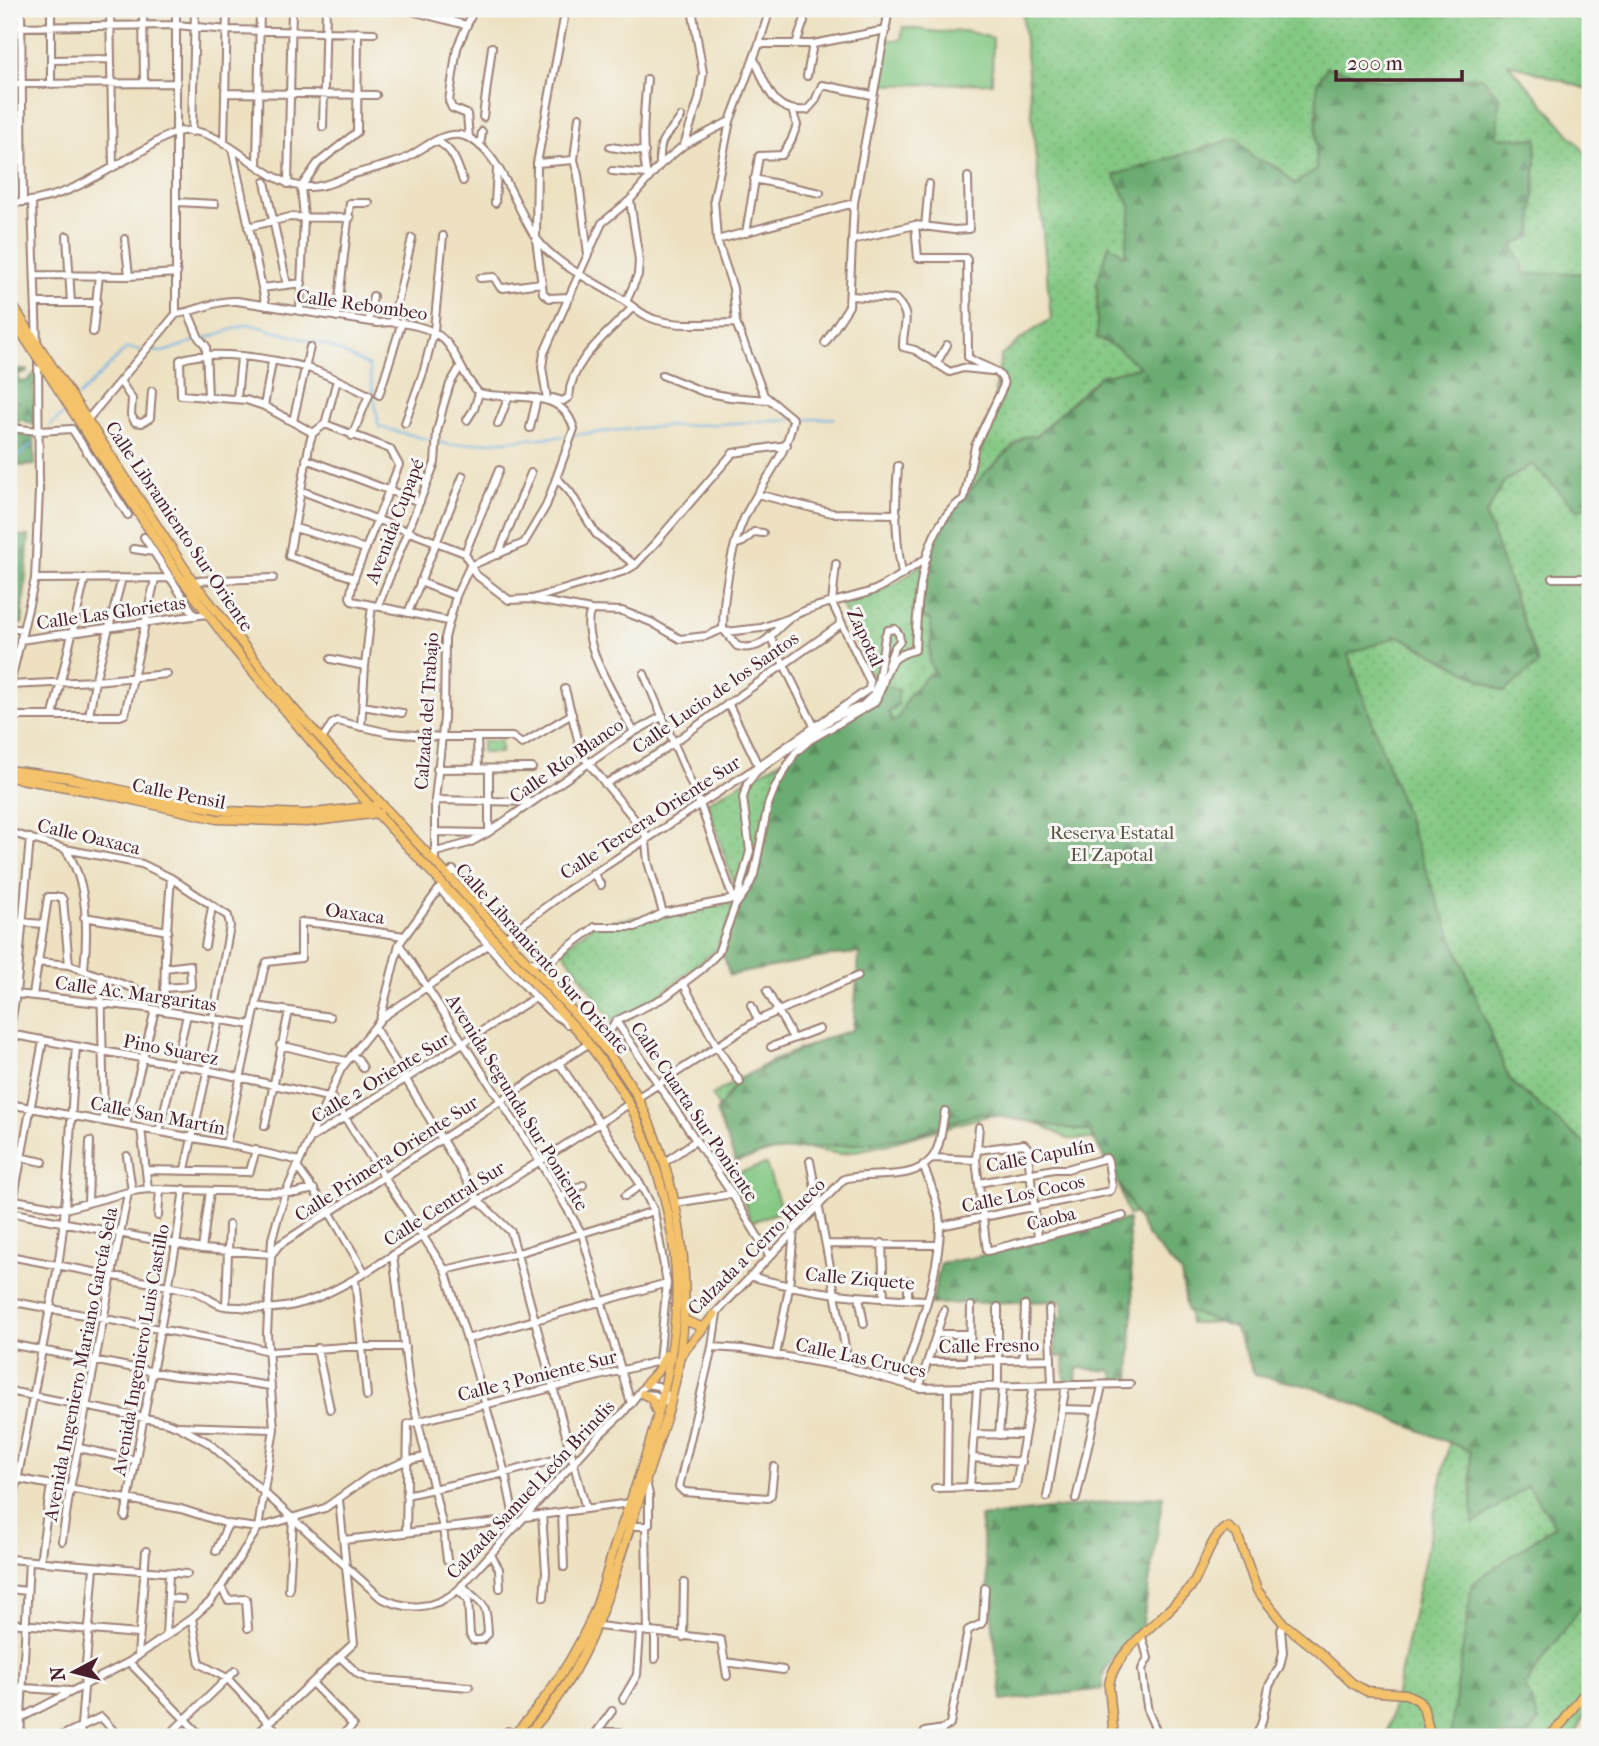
<svg xmlns="http://www.w3.org/2000/svg" width="1599" height="1746" font-family="'IM FELL French Canon',serif">
<style>
.grass{fill:url(#grass-dots);stroke:#667457;stroke-width:2}
.forest{fill:url(#forest-firs);stroke:#5a664e;stroke-width:2}
.garden{fill:#83c883;stroke:#667457;stroke-width:2}
.lines{fill:none;stroke-linecap:round;stroke-linejoin:round}
.stream{stroke:#71b2e5;stroke-width:2}
.minor-tunnel{stroke:#ccbaa3;stroke-width:6;stroke-dasharray:6 3;stroke-linecap:butt}
.minor-casing{stroke:#9c8076;stroke-width:10}
.major-casing{stroke:#9c8076;stroke-width:11}
.minor{stroke:#fff;stroke-width:6}
.major{stroke:#f3c26a;stroke-width:8}
.major-bridge-casing{stroke:#9c8076;stroke-width:11;stroke-linecap:butt}
.major-bridge{stroke:#f3c26a;stroke-width:8}
.labels{text-anchor:middle;stroke-width:6;stroke-linejoin:round;paint-order:stroke}
.street-label{font-size:19px;fill:#4a1f2b;stroke:#f6f6f2}
.park-label{font-size:19px;fill:#5b5245;stroke:#f6f6f2}
</style>
<defs>
<pattern id="grass-dots" width="8" height="8" patternUnits="userSpaceOnUse" patternTransform="scale(1.75)"><rect width="8" height="8" fill="#83c883"/><path d="M2 2h.1M6 6h.1" fill="none" stroke="#73ab71" stroke-width="1.8" stroke-linecap="round"/></pattern>
<pattern id="forest-firs" width="22" height="20" patternUnits="userSpaceOnUse" patternTransform="scale(1.75)"><rect width="22" height="20" fill="#6aac71"/><path d="M5 1l3.5 6h-7zM16 11l3.5 6h-7z" fill="#598b5d"/></pattern>
</defs>
<rect width="100%" height="100%" fill="#f6f6f2"/>
<filter id="ink" filterUnits="userSpaceOnUse"><feTurbulence type="fractalNoise" baseFrequency=".0143" numOctaves="2"/><feDisplacementMap in="SourceGraphic" scale="14" xChannelSelector="R" yChannelSelector="G"/><feConvolveMatrix kernelMatrix="1 2 1 2 8 2 1 2 1" color-interpolation-filters="sRGB"/></filter>
<filter id="wash" filterUnits="userSpaceOnUse"><feTurbulence type="fractalNoise" baseFrequency=".00686" numOctaves="4" result="noise"/><feDisplacementMap in="SourceGraphic" scale="28" xChannelSelector="R" yChannelSelector="G"/><feGaussianBlur stdDeviation="1.57" result="paint"/><feColorMatrix in="noise" values="0 0 0 0 0 0 0 0 0 0 0 0 0 0 0 0 0 1.4 0 .05"/><feComposite in="paint" operator="in"/></filter>
<g filter="url(#wash)">
<rect width="100%" height="100%" fill="#ede1c1"/>
<!-- grass -->
<path class="grass" d="M1022 9H1590V90L1508 63 1590 158V1702L1575 1737H1387L1479 1303 1190 1324 1178 1206 1180 1202 1128 1215 1105 1139H1068L1042 1125 1020 1117 990 1115 884 1145 841 1154 734 1138 712 1095 772 1061 802 1048 858 1030 861 950 731 973 722 945 617 1028 562 949 596 923 740 903 707 802 803 749 879 696 840 600 899 582 927 560 970 490 972 469 982 434 996 404 995 392 1001 356 1025 336 1051 319Z"/>
<!-- forest -->
<path class="forest" d="M1327 67 1384 81 1482 77 1499 97 1497 137 1537 139 1532 236 1513 245 1526 274 1590 273V504L1578 510 1532 464 1503 483 1486 515 1538 664 1504 692 1399 636 1348 654 1433 890 1510 1081 1590 1148V1594L1525 1685 1539 1721 1527 1737H1450L1472 1584 1555 1525 1528 1486 1473 1524 1470 1451 1314 1387 1255 1375 1234 1327 1187 1311 1181 1273 1148 1237 1090 1132 979 1113 914 1135 869 1143 767 1152 736 1162 716 1112 739 1079 826 1038 853 1030 859 953 835 955 730 975 719 943 754 867 772 789 794 750 842 716 849 714 882 685 899 690 897 706 889 712 892 722 898 718 909 695 930 673 934 672C923 656 936 637 930 620L915 615 934 533 984 474 1023 437 1036 436 1100 376 1140 367 1117 348 1097 338V282L1109 245 1125 255 1131 207 1114 175 1237 138 1253 158 1278 167 1295 184 1316 170 1317 83Z
M11 354 17 370H27V372L18 374 19 382 27 381 34 374 42 371 44 376 33 386 36 426 23 420H18V425L9 423V417H13L12 407 18 402 14 400 9 402V387H11L9 355Z
M9 433 34 435 35 465 14 466 9 486Z
M9 514 12 516 14 536H29L22 624 9 623Z
M1128 1219 1133 1299 1130 1381H1115L1112 1371 1077 1368 1076 1383 1065 1382 1064 1356 1056 1357 1054 1318 1063 1317 1062 1301 931 1304 941 1263 971 1258Z
M1163 1496 1142 1628 1116 1653 1104 1672 1102 1689 1002 1701 980 1517Z"/>
<!-- garden -->
<path class="garden" d="M903 27 938 32 966 31 993 38 992 83 880 85 887 40H901Z
M482 741H501V753H482Z
M766 1164 782 1211 751 1222 735 1174Z"/>
<g class="lines">
<!-- stream -->
<path class="stream" d="M204 339 248 324 329 346 369 366 379 427 450 445 568 436
M150 351 163 352 198 340
M79 396 127 348 141 350
M797 420 834 418
M49 426 65 413
M573 435 640 428 791 420
M9 470 14 460 32 444"/>
</g>
</g>
<g filter="url(#ink)">
<g class="lines">
<!-- minor-tunnel -->
<path class="minor-tunnel" d="M482 132 483 117"/>
<!-- minor casing -->
<g class="minor-casing">
<path id="minor" d="M21 9 23 202
M110 9 113 167
M143 9 144 83
M404 9 466 25
M565 13 537 163 536 239 543 293 549 298 570 297
M450 20 455 9
M9 27 177 25 227 30 374 33
M759 44H813L886 30
M796 44 804 21
M754 59C767 85 771 114 807 110L815 101 822 85 872 95
M51 60 110 59
M807 76 813 44
M647 79C644 111 640 149 648 180
M9 84 177 83
M51 84V9
M225 93 376 95
M483 117 492 47
M579 117 574 160 578 175 588 254
M323 127 326 9
M192 132 195 9
M469 138 467 114 452 108 449 101 457 48 474 9
M436 141C453 148 458 165 463 181
M224 144 227 9
M684 145 699 99 703 73 692 9
M480 146 482 132
M610 147 645 152
M232 148 266 306
M537 163 574 160
M257 165 260 9
M660 165C659 132 666 141 681 117
M612 171 647 174
M754 179 820 193
M265 182 287 285
M288 184 292 9
M32 202 37 343
M177 202 215 204
M9 203C61 202 96 176 140 152 151 146 165 135 177 132 225 121 264 190 311 187 325 187 338 180 351 175 368 170 385 166 402 160 421 152 442 129 464 136 499 147 516 210 536 238 557 267 597 282 626 302 637 309 644 317 657 320 682 327 711 323 736 323L764 395 793 419C788 454 761 484 745 516 731 546 723 596 723 629
M495 203 497 169
M248 227 290 217 350 218
M925 227 929 184
M746 233 759 156 782 155 791 141 797 125 792 110
M67 236 71 303
M125 239 129 276
M717 240 854 203
M852 240 915 225 954 230 969 229 968 177
M36 275 129 276 177 273
M480 278 494 277 500 287 503 288 541 283
M262 288 302 283
M851 296 895 299C914 317 902 325 903 347L915 350 950 372 963 368 992 371
M626 302 638 275 639 260 630 200
M37 303H97
M300 311 304 217 301 187 318 163 357 132 358 32
M188 312 199 338 206 346 208 398
M176 314V9
M337 317 350 203H369
M369 321 373 296
M393 321 412 238
M736 323 733 288 717 240 714 199 730 121 759 44 770 9
M93 332 99 275
M825 343 849 306 854 203 889 9
M936 364 947 345
M662 375 704 392 730 397 768 400
M120 381 132 399 131 415 135 422 142 423 150 418 152 391
M379 395 402 322
M237 398 241 358
M553 398 563 401 569 397C571 359 609 333 633 307
M547 399 542 367 544 353 602 223 630 200 660 165 684 145 730 121
M264 406 272 362
M88 419 176 314C198 311 215 300 237 301L378 323C393 321 403 322 417 326 460 337 452 365 479 393 512 402 562 385 574 429L546 506 524 543 470 566
M467 420 474 409 479 393
M293 421 310 347
M405 423 424 370 434 330 443 236
M325 424 337 380
M498 424 509 396
M9 428 39 431 72 429 128 515
M530 428 537 398
M313 433 264 406 246 400 181 395 180 360C210 348 272 359 304 367 326 373 348 385 369 395L352 436
M306 459 420 502
M898 466C895 500 895 538 902 573
M557 478 570 492 596 534 635 565
M302 491 465 553 475 574 509 600 531 599 591 610 622 611 651 622 680 639 706 636 723 629
M757 494 832 513 897 514
M295 528 366 549
M144 537 195 616
M737 544 743 542 754 532 763 533
M133 549 154 552
M465 553 499 470
M498 555 531 473
M354 578 289 556 310 441 313 433 325 424 390 449 399 465 354 578 350 597 352 601 448 621
M1553 578H1590
M35 579 171 578
M193 581 273 578
M420 582 456 596
M532 599 625 571 635 565 658 540 733 453 787 445
M378 606 435 463 437 432 443 407 450 384 460 367
M591 610C577 640 619 703 634 732
M408 613 463 476
M9 628 23 630
M723 629 737 646C766 654 774 626 795 615 818 603 847 600 872 591 891 584 910 568 927 558
M726 632 761 628 790 618
M771 638 814 726
M20 640 207 614
M331 659 365 666
M644 674 700 804 734 901
M10 685 95 681 167 674
M9 689 35 579 39 491 38 358
M565 689 582 755 645 832 648 862 663 913
M728 703 758 765
M363 706 402 713
M53 715 85 578
M9 716H120L125 714 155 579
M89 716 95 681 122 578
M361 727 365 666 372 605
M477 738 478 769
M322 739 332 724 337 721 389 733 441 737H512L522 744 572 714
M437 769 532 768
M605 784 659 753 841 624
M435 800 531 802
M9 832 65 849 142 864 171 878 228 916 230 926 213 1018
M435 832 485 833
M489 832V769
M65 849C88 881 88 932 84 969
M436 852 469 843 489 832 634 732 663 716
M435 862V800L444 718 445 638 456 596 470 566
M593 873 601 885
M448 875 453 870 479 898 475 904
M440 889C475 930 511 973 550 1012 555 1017 562 1018 567 1024
M84 917 168 931
M9 921 43 924
M505 937 567 891 751 771 869 689 870 682 832 603 836 564
M399 944 539 1160 582 1234 631 1404
M205 946 212 907
M37 962 69 965 136 989 146 1008
M528 962 543 963 554 958 595 927H635L663 913 734 899 738 895 750 851 743 798 747 784 757 771 770 762 833 718 863 705 873 695 878 683 885 636 888 630 895 629 899 634 900 641 894 648 888 665
M101 975 104 1121
M683 983 716 1045 740 1082
M164 988 191 986 190 965 165 968
M767 991 793 1038
M16 994 146 1008 252 1025
M33 995 48 897H61L63 900 69 965
M751 1005 758 1020
M256 1006 330 1017
M164 1011 165 956 171 878
M380 1019 488 945
M616 1021 732 1194 769 1255
M375 1028 479 1201 511 1232 586 1509
M9 1034 207 1070 332 1098 445 1270 467 1339 505 1473 516 1527
M9 1034 16 994 30 838
M280 1045 346 1061
M771 1047 819 1029
M607 1051 609 1033 616 1021 665 997 702 969 718 953 735 906 748 888 754 875 768 805 775 787 795 753 810 740 874 703C890 680 879 658 915 650 917 604 920 527 964 499L975 446 1004 385C1002 367 980 368 968 357L967 260 966 258H918L915 225
M351 1056 358 1059 363 1068
M559 1063 641 1185 654 1211 667 1283 659 1361
M637 1098 758 1020 858 976
M9 1104 226 1144 300 1161
M126 1125 155 1010
M265 1126 289 1011
M979 1127 976 1160 987 1251 1123 1216
M141 1128 148 1189
M159 1132 187 1015
M313 1137 536 997
M226 1144 264 969 267 962 301 958V922L324 924 404 936
M978 1150 1024 1144 1027 1147 1038 1237
M9 1155 43 1162
M127 1156 132 1191
M932 1158 976 1160
M810 1161 849 1368
M665 1162 695 1141
M297 1167 330 1213 365 1273
M185 1169 219 1020
M147 1170 248 1172 250 1171 256 1150
M625 1196 641 1185
M562 1197 583 1185
M9 1199 65 1209 132 1191 148 1189 296 1193 314 1189
M88 1203 90 1141
M675 1203 732 1194
M9 1212 202 1249 272 1254 279 1245 588 1044
M158 1216 160 1189
M9 1223 43 1041
M940 1226 1110 1191 1112 1187 1108 1161 1106 1158 1067 1169H1054L979 1183
M882 1243 884 1299
M826 1244 938 1245
M202 1249 210 1191
M393 1255 409 1384 443 1528 447 1560
M9 1256 194 1291C203 1294 209 1300 218 1304 224 1307 233 1307 240 1307 291 1314 322 1298 365 1273L629 1104
M445 1270 518 1253 654 1211
M750 1276C811 1294 864 1298 927 1300
M355 1279 367 1396
M859 1297 864 1324
M908 1299V1281
M9 1301 250 1346 271 1352 345 1347H405
M226 1306 229 1225
M998 1307V1387
M1049 1309 1052 1385
M717 1313 712 1347 679 1487 684 1492 768 1498 771 1495 774 1467
M712 1317 844 1179C871 1171 912 1183 932 1158 941 1147 942 1125 945 1111
M937 1334H970
M467 1339 667 1283
M9 1344 176 1376 231 1380 270 1386
M712 1347 743 1349 849 1368 919 1388 1130 1384
M317 1348 330 1409
M776 1355 789 1288 794 1229
M1023 1360 1025 1305
M970 1361 971 1306
M928 1362 1050 1359
M902 1382C916 1337 939 1276 940 1228 940 1206 931 1185 923 1165
M919 1388 944 1310
M9 1391 165 1422 177 1426 209 1443 380 1597C406 1611 434 1610 458 1590L598 1436 623 1413 646 1384 658 1386 671 1399
M643 1394 655 1395 670 1405
M1062 1409 1095 1410
M178 1426 274 1429
M974 1434 1024 1435
M999 1435 1003 1387
M79 1448 135 1460
M972 1458 1022 1462
M9 1477 181 1509 228 1524 258 1528 325 1508 370 1476 406 1461 425 1457
M947 1487 948 1389
M970 1487 977 1388
M935 1488 1016 1486 1033 1386
M406 1495 505 1473 572 1455
M1047 1497 1066 1385
M1076 1499 1102 1386
M562 1512 564 1567
M542 1515 546 1572 544 1597
M125 1517 176 1245 184 1189
M525 1517 630 1503
M9 1523 58 1266C69 1194 70 1119 76 1047
M631 1526H646L649 1524V1495L646 1481
M646 1526 648 1632
M406 1533 408 1424 663 1360
M344 1540 515 1520
M62 1541 70 1489 128 1193
M216 1551 228 1524
M491 1555 499 1569 500 1588
M9 1559 187 1574
M40 1562 51 1485
M221 1587 228 1600 246 1599 248 1628
M9 1589 27 1591
M289 1590 293 1519
M458 1590 468 1600 470 1635 473 1640H482L488 1634C486 1596 484 1610 462 1585
M168 1598 182 1599
M192 1618 200 1664 227 1678 282 1737
M9 1623 138 1634
M598 1626 721 1640 727 1676
M166 1636 169 1573
M683 1637 684 1583
M1142 1637 1148 1658 1142 1669 1144 1687 1148 1712 1159 1737
M138 1656 146 1551
M340 1657 358 1674 369 1679 469 1687
M655 1659V1633
M129 1662 202 1737
M725 1662 783 1670
M312 1683 353 1725 340 1737
M9 1687 70 1691
M623 1699 637 1675 640 1632
M9 1724 129 1662 192 1618 210 1602 221 1587 258 1528 274 1429 267 1334 272 1239 279 1214 286 1192 341 1069 380 1020 399 944 442 885
M598 1732H620L629 1737
M20 1737 29 1561
M59 1737 101 1717 119 1737
M80 1737 94 1567
M167 1737 235 1671
M254 1737 354 1643 339 1500
M501 1737 508 1731 515 1734
M593 1737 612 1711
M921 1737 925 1732 943 1729 950 1724 968 1630 981 1624 983 1621 985 1588
M1256 1737 1262 1722 1269 1686 1280 1666 1283 1652 1281 1630 1284 1624"/>
</g>
<!-- major casing -->
<g class="major-casing">
<path id="major" d="M9 300 37 343
M9 314 32 349
M48 360 193 581 292 707 589 1029C606 1051 625 1073 638 1098 680 1184 695 1280 677 1373 675 1384 672 1394 670 1405 657 1448 642 1490 628 1533 603 1612 584 1675 525 1737
M42 364 178 574 234 649 314 745 582 1035C603 1063 625 1091 639 1124 659 1170 673 1222 676 1272 681 1360 647 1457 617 1539 609 1562 604 1587 595 1610 575 1658 548 1699 512 1737
M9 770 69 778 160 799 227 811 305 814 375 806
M9 777 106 794 217 819 307 822 379 813
M684 1320 699 1326
M680 1356 714 1315
M646 1384 657 1372 666 1355
M643 1394 651 1398 656 1410
M1114 1737 1109 1687C1111 1652 1167 1617 1189 1589 1202 1574 1211 1532 1228 1527L1237 1534 1257 1590 1284 1624 1318 1651 1352 1683 1366 1691 1406 1694 1418 1700 1423 1707 1431 1737
M1549 1737 1563 1722 1590 1685"/>
</g>
<!-- minor -->
<use href="#minor" class="minor"/>
<!-- major -->
<use href="#major" class="major"/>
<!-- major-bridge casing -->
<g class="major-bridge-casing">
<path id="major-bridge" d="M37 343 48 360
M32 349 42 364"/>
</g>
<!-- major-bridge -->
<use href="#major-bridge" class="major-bridge"/>
</g>
</g>
<g class="labels">
<!-- street labels -->
<g class="street-label">
<text transform="translate(362 304) rotate(8)" y="7">Calle Rebombeo</text>
<text transform="translate(394 521) rotate(-69)" y="7">Avenida Cupapé</text>
<text transform="translate(180 526) rotate(56)" y="7">Calle Libramiento Sur Oriente</text>
<text transform="translate(111 612) rotate(-8)" y="7">Calle Las Glorietas</text>
<text transform="translate(866 637) rotate(65)" y="7">Zapotal</text>
<text transform="translate(715 692) rotate(-35)" y="7">Calle Lucio de los Santos</text>
<text transform="translate(426 711) rotate(-86)" y="7">Calzada del Trabajo</text>
<text transform="translate(566 760) rotate(-35)" y="7">Calle Río Blanco</text>
<text transform="translate(179 793) rotate(11)" y="7">Calle Pensil</text>
<text transform="translate(650 817) rotate(-33)" y="7">Calle Tercera Oriente Sur</text>
<text transform="translate(89 836) rotate(13)" y="7">Calle Oaxaca</text>
<text transform="translate(355 913) rotate(8)" y="7">Oaxaca</text>
<text transform="translate(543 958) rotate(48)" y="7">Calle Libramiento Sur Oriente</text>
<text transform="translate(136 993) rotate(8)" y="7">Calle Ac. Margaritas</text>
<text transform="translate(171 1049) rotate(11)" y="7">Pino Suarez</text>
<text transform="translate(380 1077) rotate(-31)" y="7">Calle 2 Oriente Sur</text>
<text transform="translate(518 1102) rotate(58)" y="7">Avenida Segunda Sur Poniente</text>
<text transform="translate(695 1111) rotate(56)" y="7">Calle Cuarta Sur Poniente</text>
<text transform="translate(158 1115) rotate(11)" y="7">Calle San Martín</text>
<text transform="translate(1040 1155) rotate(-11)" y="7">Calle Capulín</text>
<text transform="translate(386 1158) rotate(-33)" y="7">Calle Primera Oriente Sur</text>
<text transform="translate(1023 1193) rotate(-12)" y="7">Calle Los Cocos</text>
<text transform="translate(444 1203) rotate(-33)" y="7">Calle Central Sur</text>
<text transform="translate(1051 1218) rotate(-14)" y="7">Caoba</text>
<text transform="translate(756 1246) rotate(-45)" y="7">Calzada a Cerro Hueco</text>
<text transform="translate(860 1278) rotate(5)" y="7">Calle Ziquete</text>
<text transform="translate(989 1345) rotate(-1)" y="7">Calle Fresno</text>
<text transform="translate(140 1350) rotate(-80)" y="7">Avenida Ingeniero Luis Castillo</text>
<text transform="translate(861 1357) rotate(12)" y="7">Calle Las Cruces</text>
<text transform="translate(80 1364) rotate(-79)" y="7">Avenida Ingeniero Mariano García Sela</text>
<text transform="translate(537 1375) rotate(-14)" y="7">Calle 3 Poniente Sur</text>
<text transform="translate(530 1489) rotate(-47)" y="7">Calzada Samuel León Brindis</text>
</g>
<!-- park labels -->
<g class="park-label">
<text x="1112" y="839">Reserva Estatal<tspan x="1112" dy="22">El Zapotal</tspan></text>
</g>
</g>
<!-- margin -->
<rect width="1599" height="1746" fill="none" stroke="#f6f6f2" stroke-width="35"/>
<!-- north arrow -->
<g transform="translate(74 1672) rotate(263)" stroke="#f6f6f2" stroke-width="5" paint-order="stroke">
<path d="M0-5L12 26L0 18L-12 26Z" fill="#4a1f2b"/>
<text y="-10" font-size="19" font-weight="bold" text-anchor="middle" fill="#4a1f2b">N</text>
</g>
<!-- scale -->
<path d="M1336 70v10h126v-10" fill="none" stroke="#4a1f2b" stroke-width="3.5"/>
<text x="1347" y="70" font-size="21" fill="#4a1f2b" stroke="#f6f6f2" stroke-width="5" paint-order="stroke">200 m</text>
</svg>
